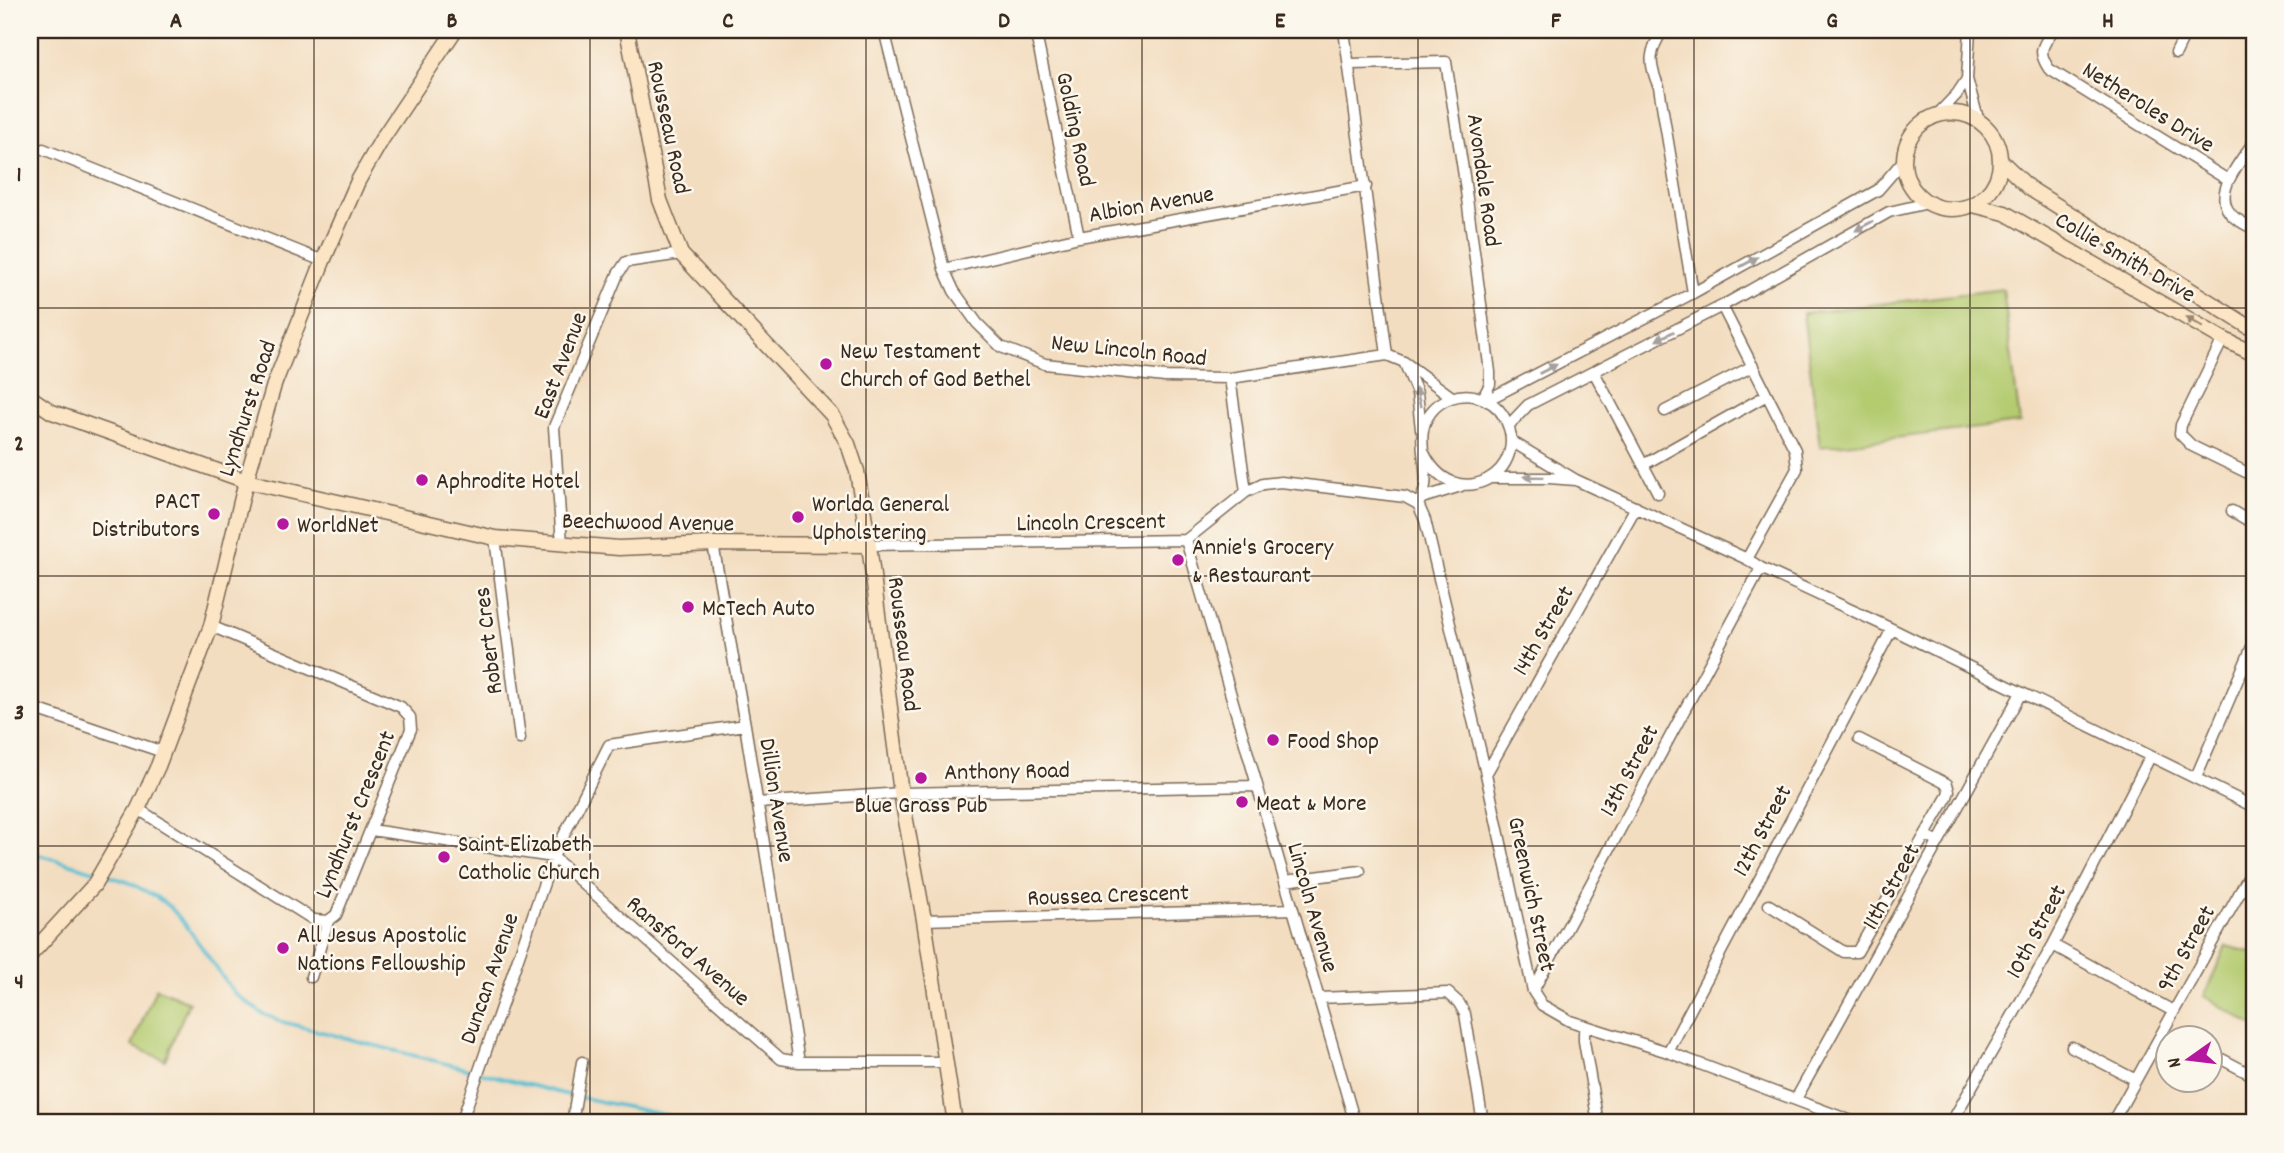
<svg xmlns="http://www.w3.org/2000/svg" width="2284" height="1153" font-family="Dekko,sans-serif">
<style>
.green{fill:#b4cb6f;stroke:#787a46;stroke-width:2}
.lines{fill:none;stroke-linecap:round;stroke-linejoin:round}
.stream{stroke:#54bdd1;stroke-width:3.5}
.street-casing{stroke:#7b6957;stroke-width:13}
.secondary-casing{stroke:#7b6957;stroke-width:17}
.street{stroke:#fff;stroke-width:10}
.secondary{stroke:#fce5c4;stroke-width:14}
.oneway{fill:#a79f9a}
.oneway2{fill:#9c8871}
.grid{fill:none;stroke:#3b2a1e;stroke-width:2;stroke-opacity:0.55}
.poi-dot{fill:#b5179e;stroke:#fbf7ec;stroke-width:2.5}
.labels{text-anchor:middle;stroke-width:5;stroke-linejoin:round;paint-order:stroke}
.street-label{font-size:24px;fill:#3b2a1e;stroke:#fbf7ec}
.poi-label{font-size:24px;fill:#3b2a1e;stroke:#fbf7ec;text-anchor:start}
.neatline{fill:none;stroke:#3b2a1e;stroke-width:2.5}
.grid-label{font-size:23px;text-anchor:middle;font-weight:bold;fill:#3b2a1e}
</style>
<rect width="100%" height="100%" fill="#fbf7ec"/>
<filter id="ink" filterUnits="userSpaceOnUse"><feTurbulence type="fractalNoise" baseFrequency=".0143" numOctaves="2"/><feDisplacementMap in="SourceGraphic" scale="14" xChannelSelector="R" yChannelSelector="G"/><feConvolveMatrix kernelMatrix="1 2 1 2 8 2 1 2 1" color-interpolation-filters="sRGB"/></filter>
<filter id="wash" filterUnits="userSpaceOnUse"><feTurbulence type="fractalNoise" baseFrequency=".00686" numOctaves="4" result="noise"/><feDisplacementMap in="SourceGraphic" scale="28" xChannelSelector="R" yChannelSelector="G"/><feGaussianBlur stdDeviation="1.57" result="paint"/><feColorMatrix in="noise" values="0 0 0 0 0 0 0 0 0 0 0 0 0 0 0 0 0 1.4 0 .05"/><feComposite in="paint" operator="in"/></filter>
<g filter="url(#wash)">
<rect width="100%" height="100%" fill="#f3ddc0"/>
<!-- green -->
<path class="green" d="M2003 289 2020 423 1820 447 1803 313Z
M2226 946 2254 953V1026L2204 996Z
M156 988 189 1002 165 1060 132 1046Z"/>
<g class="lines">
<!-- stream -->
<path class="stream" d="M30 852 98 872
M105 875 128 882 155 896 171 908 188 928 234 993 263 1014 283 1022 564 1094 675 1117 692 1123"/>
</g>
</g>
<g filter="url(#ink)">
<g class="lines">
<!-- street casing -->
<g class="street-casing">
<path id="street" d="M884 30 944 269 954 291 977 323 1001 347 1045 364 1165 377 1230 378 1387 355
M1035 30 1079 237
M1344 30 1387 355
M1663 30C1649 51 1648 63 1659 87L1693 293
M1970 30 1967 79 1979 122
M2053 30C2042 47 2037 51 2049 69L2228 180
M2176 53 2187 30
M1350 64 1446 62 1464 176 1490 372V384L1483 398
M1937 115 1957 94 1967 79
M2254 141C2242 161 2207 196 2235 218 2241 222 2248 226 2254 229
M43 149 323 261
M944 269 1079 237 1366 186
M1722 306 1795 450 1797 469 1747 559
M2223 339 2181 425 2180 434 2192 446 2254 476
M1387 355 1404 362 1452 397
M1405 364 1417 393 1421 429
M1594 372 1658 493
M1230 378 1246 492
M1487 400 1693 293 1878 190 1903 161
M1665 411 1753 366
M1509 425 1528 405 1722 306 1889 212 1928 203
M1643 465 1767 395
M1492 478H1549L1576 480 1511 441
M1576 480 1747 559 1761 568 1892 629 2254 807
M1422 498 1461 486
M1418 504 1425 520 1486 774 1533 991 1542 1005 1570 1021 1668 1052 1857 1123
M1418 504C1438 477 1409 439 1431 412 1441 399 1459 393 1474 396 1487 399 1498 406 1504 417 1535 470 1454 520 1423 451
M2232 511 2254 524
M495 538 520 739
M1186 540 1355 1123
M562 544 554 427 618 274 626 262 681 254
M713 544 745 725 799 1062
M869 545 1186 540 1246 492 1263 484 1281 482 1405 497 1418 504
M30 707 163 752
M1859 739 1947 784 1949 791 1947 797 1925 835
M1486 774 1636 507
M2196 777 2254 642
M757 803 901 793 1257 786
M138 809 314 920 328 921 336 915 411 729 410 717 401 707 211 626
M371 830 553 857 781 1059 799 1062H946
M1285 881 1360 871
M1769 905 1844 952H1857L1925 835 1939 842
M924 920 1293 909
M2053 945 2173 1011
M311 977 328 921
M1533 991 1761 568
M1318 998 1448 993 1459 1003 1465 1014 1483 1123
M1588 1027 1584 1033V1041L1598 1123
M2072 1047 2136 1080
M1668 1052 1892 629
M2212 1054 2254 1076
M1796 1099 2021 693
M461 1123 553 857 609 745 745 725
M572 1123 582 1062
M1951 1123 2053 945 2150 757
M2112 1123 2254 867"/>
</g>
<!-- secondary casing -->
<g class="secondary-casing">
<path id="secondary" d="M627 30 660 200 681 254 832 415 848 444 857 471 869 545 901 793 924 920 955 1123
M1904 161a48 48 0 1 1 96 0a48 48 0 1 1-96 0Z
M2000 160 2029 188 2254 330
M1973 205 2005 213 2223 339 2254 354
M30 397 52 412 246 481 495 538 619 548 713 544 869 545
M30 955 94 885 138 809 158 766 211 626 246 481 274 385 323 261 358 181 382 139 455 30"/>
</g>
<!-- street -->
<use href="#street" class="street"/>
<!-- secondary -->
<use href="#secondary" class="secondary"/>
</g>
<!-- one-way arrows -->
<defs><path id="oneway-solid" d="M-6-.8H1V-3.2L6.5 0L1 3.2V.8H-6Z" transform="scale(1.75)"/></defs>
<g class="oneway">
<use href="#oneway-solid" transform="translate(1864 226) rotate(151)"/>
<use href="#oneway-solid" transform="translate(1749 262) rotate(-29)"/>
<use href="#oneway-solid" transform="translate(1665 336) rotate(153)"/>
<use href="#oneway-solid" transform="translate(1548 369) rotate(-27)"/>
<use href="#oneway-solid" transform="translate(1418 397) rotate(-104)"/>
<use href="#oneway-solid" transform="translate(1534 477) rotate(-179)"/>
</g>
<use class="oneway2" href="#oneway-solid" transform="translate(2194 322) rotate(-150)"/>
</g>
<!-- grid -->
<path class="grid" d="M314 30V1123M590 30V1123M866 30V1123M1142 30V1123M1418 30V1123M1694 30V1123M1970 30V1123M30 308H2254M30 576H2254M30 846H2254"/>
<!-- markers -->
<g class="poi-dot">
<circle cx="826" cy="364" r="7"/>
<circle cx="422" cy="480" r="7"/>
<circle cx="214" cy="514" r="7"/>
<circle cx="798" cy="517" r="7"/>
<circle cx="283" cy="524" r="7"/>
<circle cx="1178" cy="560" r="7"/>
<circle cx="688" cy="607" r="7"/>
<circle cx="1273" cy="740" r="7"/>
<circle cx="921" cy="778" r="7"/>
<circle cx="1242" cy="802" r="7"/>
<circle cx="444" cy="857" r="7"/>
<circle cx="283" cy="948" r="7"/>
</g>
<g class="labels">
<!-- street labels -->
<g class="street-label">
<text transform="translate(2149 106) rotate(32)" y="8">Netheroles Drive</text>
<text transform="translate(670 127) rotate(78)" y="8">Rousseau Road</text>
<text transform="translate(1077 129) rotate(78)" y="8">Golding Road</text>
<text transform="translate(1485 180) rotate(82)" y="8">Avondale Road</text>
<text transform="translate(1151 203) rotate(-10)" y="8">Albion Avenue</text>
<text transform="translate(2126 256) rotate(30)" y="8">Collie Smith Drive</text>
<text transform="translate(1129 349) rotate(6)" y="8">New Lincoln Road</text>
<text transform="translate(559 365) rotate(-69)" y="8">East Avenue</text>
<text transform="translate(246 408) rotate(-72)" y="8">Lyndhurst Road</text>
<text transform="translate(648 521) rotate(1)" y="8">Beechwood Avenue</text>
<text transform="translate(1091 521) rotate(-1)" y="8">Lincoln Crescent</text>
<text transform="translate(1542 630) rotate(-60)" y="8">14th Street</text>
<text transform="translate(487 641) rotate(-97)" y="8">Robert Cres</text>
<text transform="translate(905 644) rotate(83)" y="8">Rousseau Road</text>
<text transform="translate(1007 770) rotate(-1)" y="8">Anthony Road</text>
<text transform="translate(1628 770) rotate(-62)" y="8">13th Street</text>
<text transform="translate(778 800) rotate(81)" y="8">Dillion Avenue</text>
<text transform="translate(354 814) rotate(-68)" y="8">Lyndhurst Crescent</text>
<text transform="translate(1761 830) rotate(-62)" y="8">12th Street</text>
<text transform="translate(1890 886) rotate(-61)" y="8">11th Street</text>
<text transform="translate(1108 894) rotate(-2)" y="8">Roussea Crescent</text>
<text transform="translate(1533 894) rotate(78)" y="8">Greenwich Street</text>
<text transform="translate(1314 907) rotate(74)" y="8">Lincoln Avenue</text>
<text transform="translate(2035 931) rotate(-62)" y="8">10th Street</text>
<text transform="translate(2185 948) rotate(-61)" y="8">9th Street</text>
<text transform="translate(689 950) rotate(41)" y="8">Ransford Avenue</text>
<text transform="translate(488 978) rotate(-71)" y="8">Duncan Avenue</text>
</g>
<!-- poi labels -->
<g class="poi-label">
<text x="840" y="358">New Testament<tspan x="840" dy="28">Church of God Bethel</tspan></text>
<text x="436" y="488">Aphrodite Hotel</text>
<text x="200" y="508" text-anchor="end">PACT<tspan x="200" dy="28">Distributors</tspan></text>
<text x="812" y="511">Worlda General<tspan x="812" dy="28">Upholstering</tspan></text>
<text x="297" y="532">WorldNet</text>
<text x="1192" y="554">Annie's Grocery<tspan x="1192" dy="28">&amp; Restaurant</tspan></text>
<text x="702" y="615">McTech Auto</text>
<text x="1287" y="748">Food Shop</text>
<text x="1256" y="810">Meat &amp; More</text>
<text x="921" y="812" text-anchor="middle">Blue Grass Pub</text>
<text x="458" y="851">Saint Elizabeth<tspan x="458" dy="28">Catholic Church</tspan></text>
<text x="297" y="942">All Jesus Apostolic<tspan x="297" dy="28">Nations Fellowship</tspan></text>
</g>
</g>
<!-- margin -->
<rect width="2284" height="1153" fill="none" stroke="#fbf7ec" stroke-width="77"/>
<!-- north arrow -->
<g transform="translate(2189 1059) rotate(256)"><circle r="33" fill="#fbf7ec" stroke="#aea59a" stroke-width="2"/>
<path d="M0-5L12 26L0 18L-12 26Z" fill="#b5179e"/>
<text y="-10" font-size="19" font-weight="bold" text-anchor="middle" fill="#3b2a1e">N</text>
</g>
<rect x="38" y="38" width="2208" height="1076" class="neatline"/>
<g class="grid-label">
<text x="176" y="27">A</text>
<text x="452" y="27">B</text>
<text x="728" y="27">C</text>
<text x="1004" y="27">D</text>
<text x="1280" y="27">E</text>
<text x="1556" y="27">F</text>
<text x="1832" y="27">G</text>
<text x="2108" y="27">H</text>
<text x="19" y="181">1</text>
<text x="19" y="450">2</text>
<text x="19" y="719">3</text>
<text x="19" y="988">4</text>
</g>
</svg>
